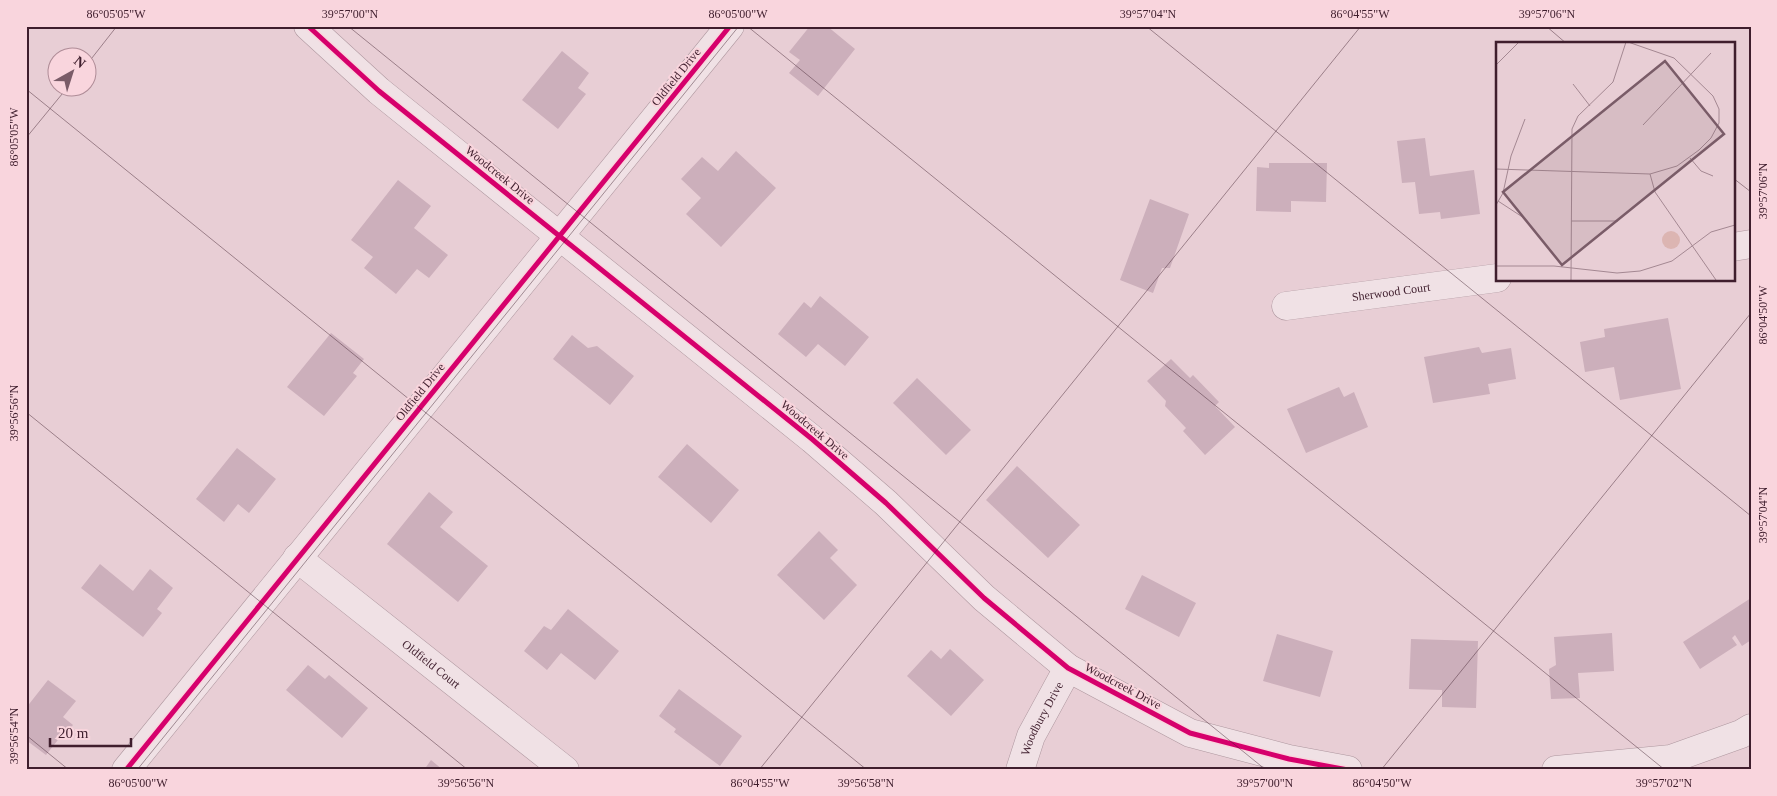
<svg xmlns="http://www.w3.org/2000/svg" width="1777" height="796" font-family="'Times New Roman',serif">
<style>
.building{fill:#ccafbb}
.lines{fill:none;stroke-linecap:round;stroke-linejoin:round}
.minor-casing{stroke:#ae979f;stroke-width:29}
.minor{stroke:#f0e1e5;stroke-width:28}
.cycleway-casing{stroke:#f9d5dd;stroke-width:8}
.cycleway{stroke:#d6006c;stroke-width:5}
.ticks{fill:none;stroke:#3f1e2d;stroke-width:1;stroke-opacity:0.45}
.labels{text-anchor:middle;stroke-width:4;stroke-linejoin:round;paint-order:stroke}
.street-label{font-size:12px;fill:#3f1e2d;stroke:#f9d5dd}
.inset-road{fill:none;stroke:#a48892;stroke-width:1}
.view{fill:#7a5c68;fill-opacity:0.15;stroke:#7a5c68;stroke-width:2.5}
.inset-edge{fill:none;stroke:#3f1e2d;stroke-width:2.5}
.neatline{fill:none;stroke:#3f1e2d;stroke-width:2}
.ticks-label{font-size:12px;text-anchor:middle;fill:#3f1e2d}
</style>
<rect width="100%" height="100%" fill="#e8ced5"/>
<!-- building -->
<path class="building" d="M810 26H827L855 49 818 96 789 73 800 60 789 52Z
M562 51 589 73 578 88 586 94 558 129 522 100Z
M1425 138 1430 176 1474 170 1480 214 1441 219 1440 212 1419 214 1415 182 1402 183 1397 141Z
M736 151 776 188 721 247 686 214 701 198 681 179 702 157 718 171Z
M1269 163H1327L1326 202 1291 201V212L1256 211 1257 167 1269 168Z
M398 180 431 206 414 228 448 255 429 278 417 269 396 294 364 268 373 257 351 240Z
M1150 199 1189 214 1170 268H1162L1153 293 1120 280Z
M820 296 869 337 845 366 818 344 806 357 778 334 804 302 811 308Z
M1668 318 1681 389 1620 400 1614 367 1585 372 1580 342 1605 337 1604 329Z
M331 333 364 359 353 373 357 376 324 416 287 387Z
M572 335 588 348 597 346 634 376 610 405 553 359Z
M1479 347 1482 353 1511 348 1516 379 1488 384 1490 394 1433 403 1424 357Z
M1171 359 1190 378 1193 375 1219 402 1215 406 1235 427 1205 455 1183 431 1186 428 1165 406 1166 401 1147 381Z
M917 378 971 430 946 455 893 403Z
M1339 387 1344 397 1354 392 1368 427 1306 453 1287 409Z
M687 444 739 490 711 523 658 477Z
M237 448 276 479 249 513 238 504 224 522 196 499Z
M1017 466 1080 525 1048 558 986 500Z
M429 492 453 512 440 527 488 566 458 602 387 544Z
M819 531 838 550 830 558 857 585 824 620 777 575Z
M100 564 133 591 150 569 173 588 157 609 162 613 143 637 81 588Z
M1142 575 1196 603 1179 637 1125 609Z
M1751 598V640L1742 646 1735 635 1732 638 1737 645 1700 669 1683 642Z
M568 609 619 651 595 680 561 653 547 670 524 651 544 626 551 630Z
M1612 633 1614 671 1578 673 1580 698 1551 699 1549 669 1556 665 1554 637Z
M1277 634 1333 651 1320 697 1263 681Z
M1411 639 1478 641 1476 708 1442 707V690L1409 689Z
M950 649 984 680 951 716 907 676 931 650 941 659Z
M308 665 325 679 329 675 368 708 342 738 286 690Z
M48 680 76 701 63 717 73 725 63 737 61 736 46 755 26 740V708Z
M679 689 742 736 720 766 674 732 676 729 659 716Z
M431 760 443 770H424Z"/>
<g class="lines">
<!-- minor casing -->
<g class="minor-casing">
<g id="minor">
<path d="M308 26 379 91 812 439 886 503 984 598 1068 668 1190 733 1289 759 1348 770"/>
<path d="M1733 247 1751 244"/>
<path id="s1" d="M1286 306 1497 278"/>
<path id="s2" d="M297 558 565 770"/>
<path d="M126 770 730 26"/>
<path id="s3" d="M1020 770 1031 736 1068 668"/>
<path d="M1556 770 1671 759 1741 734 1751 728"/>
</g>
</g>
<!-- minor -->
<use href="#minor" class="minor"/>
<!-- cycleway casing -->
<g class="cycleway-casing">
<path id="cycleway" d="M308 26 379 91 812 439 886 503 984 598 1068 668 1190 733 1289 759 1348 770
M126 770 730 26"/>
</g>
<!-- cycleway -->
<use href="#cycleway" class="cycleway"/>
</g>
<!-- ticks -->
<path class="ticks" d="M348 26 1266 770M747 26 1665 770M1146 26 1751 516M1546 26 1567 44M88 63 117 26M26 89 867 770M26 138 67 88M1733 178 1751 192M26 412 468 770M26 735 69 770M137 770 739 26M759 770 1361 26M1381 770 1751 313"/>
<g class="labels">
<!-- street labels -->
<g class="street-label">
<text transform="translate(676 77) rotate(-51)" y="4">Oldfield Drive</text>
<text transform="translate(500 175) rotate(39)" y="4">Woodcreek Drive</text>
<text dy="4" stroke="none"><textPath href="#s1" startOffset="106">Sherwood Court</textPath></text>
<text transform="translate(420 392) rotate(-51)" y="4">Oldfield Drive</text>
<text transform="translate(815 430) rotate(40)" y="4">Woodcreek Drive</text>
<text dy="4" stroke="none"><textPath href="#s2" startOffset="171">Oldfield Court</textPath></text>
<text transform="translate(1123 686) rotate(28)" y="4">Woodcreek Drive</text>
<text dy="4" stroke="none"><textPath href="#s3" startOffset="56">Woodbury Drive</textPath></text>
</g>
</g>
<!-- overview -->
<g transform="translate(1496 42)">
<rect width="239" height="239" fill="#e8ced5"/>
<path d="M166 198a9 9 0 1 1 18 0a9 9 0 1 1-18 0Z" fill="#dcb5b2"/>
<path class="inset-road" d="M0 23 23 0M77 42 94 64M147 83 215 11M194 116 205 129 217 134M0 127 154 132 181 124 203 108 215 96 223 81V67L217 54 178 16 132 0M154 132 159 150 220 238M2 159 28 176M0 163 7 151 15 114 29 77M75 179H122M0 224H58L121 231 144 229 176 219 215 190 239 183M75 238 76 87 82 74 117 40 130 0"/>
<path class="view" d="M169 19 228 92 66 223 7 150Z"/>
<rect width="239" height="239" class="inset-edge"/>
</g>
<!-- border -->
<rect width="1777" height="796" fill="none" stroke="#f9d5dd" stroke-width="55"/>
<!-- north arrow -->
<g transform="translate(72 72) rotate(39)"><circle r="24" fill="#f9d5dd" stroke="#af8c97"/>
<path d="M0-4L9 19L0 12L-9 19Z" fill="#7a5c68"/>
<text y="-8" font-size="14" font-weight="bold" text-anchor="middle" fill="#3f1e2d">N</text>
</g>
<!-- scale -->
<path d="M50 738v8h81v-8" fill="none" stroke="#3f1e2d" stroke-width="2.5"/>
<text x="58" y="738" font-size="15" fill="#3f1e2d" stroke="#f9d5dd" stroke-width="4" paint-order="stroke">20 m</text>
<rect x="28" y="28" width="1722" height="740" class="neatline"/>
<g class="ticks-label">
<text x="116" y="18">86°05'05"W</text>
<text x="350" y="18">39°57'00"N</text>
<text x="738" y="18">86°05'00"W</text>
<text x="1148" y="18">39°57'04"N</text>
<text x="1360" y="18">86°04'55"W</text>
<text x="1547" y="18">39°57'06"N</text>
<text transform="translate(14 137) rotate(-90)" y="4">86°05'05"W</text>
<text transform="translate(1763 191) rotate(-90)" y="4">39°57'06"N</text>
<text transform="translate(1763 315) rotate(-90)" y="4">86°04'50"W</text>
<text transform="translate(14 413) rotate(-90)" y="4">39°56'56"N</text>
<text transform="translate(1763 515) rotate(-90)" y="4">39°57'04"N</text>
<text transform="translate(14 736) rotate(-90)" y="4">39°56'54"N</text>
<text x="138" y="787">86°05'00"W</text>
<text x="466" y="787">39°56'56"N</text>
<text x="760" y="787">86°04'55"W</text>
<text x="866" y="787">39°56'58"N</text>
<text x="1265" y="787">39°57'00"N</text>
<text x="1382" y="787">86°04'50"W</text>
<text x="1664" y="787">39°57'02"N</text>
</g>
</svg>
